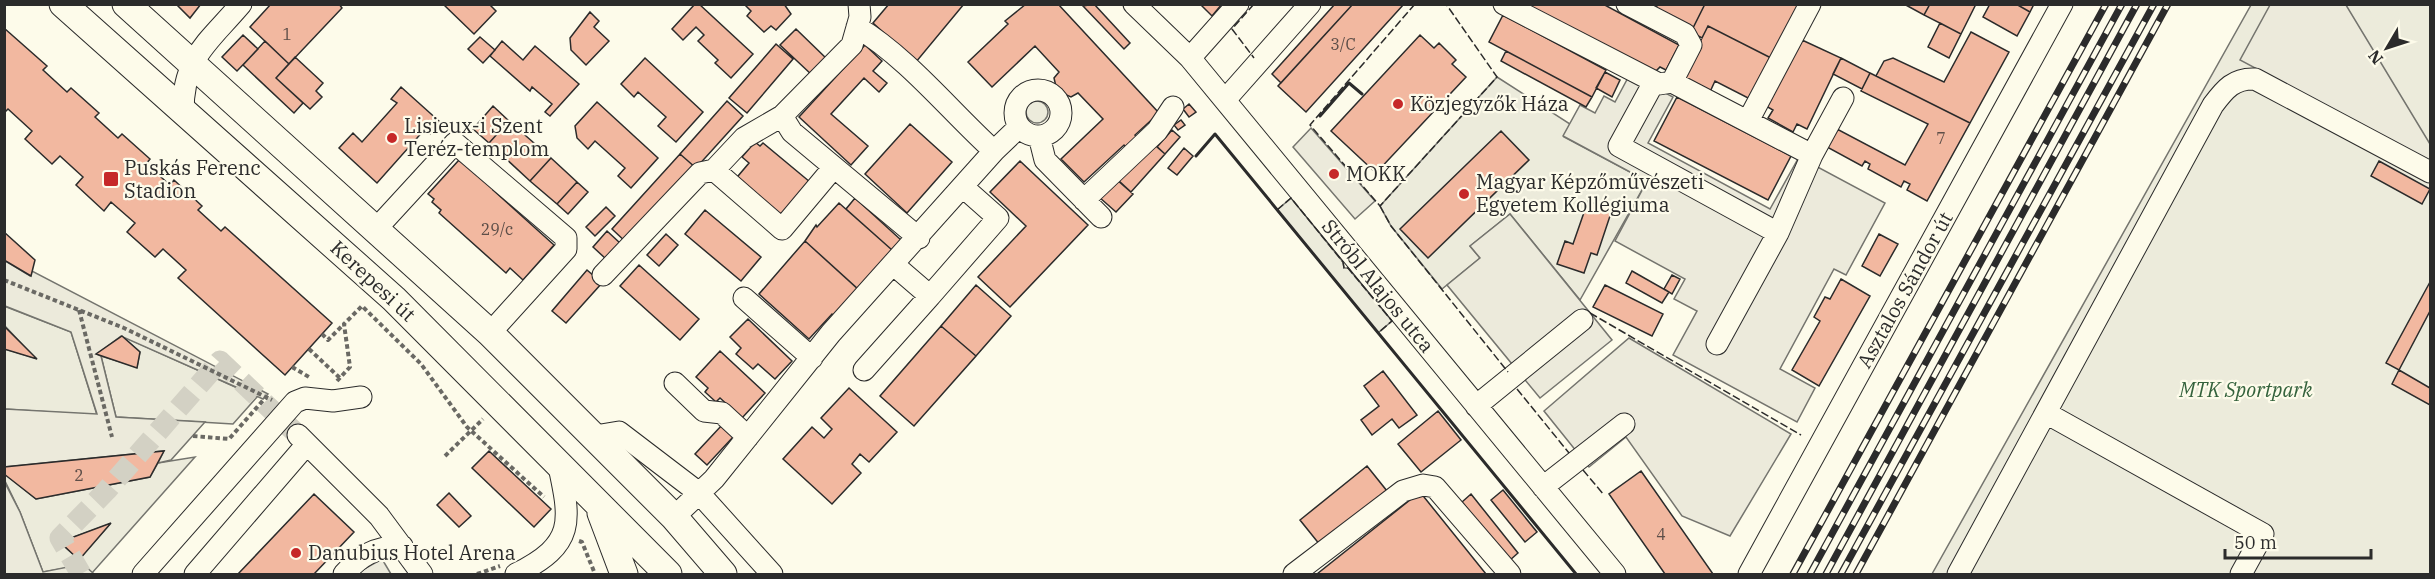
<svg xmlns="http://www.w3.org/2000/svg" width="2435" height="579" font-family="'IBM Plex Serif',serif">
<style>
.green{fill:#ecebdb;stroke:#74746e;stroke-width:1.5;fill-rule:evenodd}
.parking{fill:#eceadb;stroke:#74746e;stroke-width:1.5}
.building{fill:#f2b8a0;stroke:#2b2b2b;stroke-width:1.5}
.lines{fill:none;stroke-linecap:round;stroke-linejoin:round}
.minor-tunnel{stroke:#d3d1c4;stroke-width:21;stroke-dasharray:21 10;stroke-linecap:butt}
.minor-casing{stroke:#2b2b2b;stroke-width:23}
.major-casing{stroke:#2b2b2b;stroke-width:29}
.path{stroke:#6a6964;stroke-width:4;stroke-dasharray:4.5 3;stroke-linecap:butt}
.minor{stroke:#fdfbea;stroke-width:21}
.major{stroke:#fdfbea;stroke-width:27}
.rail-casing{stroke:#2b2b2b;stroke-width:7}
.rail{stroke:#fdfbea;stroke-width:4.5;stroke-dasharray:14;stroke-linecap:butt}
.fence{stroke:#2b2b2b;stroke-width:1.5;stroke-dasharray:8 3;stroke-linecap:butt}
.wall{stroke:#2b2b2b;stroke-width:3}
.poi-dot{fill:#c62828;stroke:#fdfbea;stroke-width:2}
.labels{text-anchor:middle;stroke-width:4.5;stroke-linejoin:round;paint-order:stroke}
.number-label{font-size:16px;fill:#5d4e48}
.poi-label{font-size:20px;fill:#2b2b2b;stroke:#fdfbea;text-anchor:start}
.street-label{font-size:20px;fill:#2b2b2b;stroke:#fdfbea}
.park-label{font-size:20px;font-style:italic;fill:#34623c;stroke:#fdfbea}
</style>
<rect width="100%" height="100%" fill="#fdfbea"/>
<!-- green -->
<path class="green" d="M2251 5H2430V574H1932Z
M1497 77 1570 124 1564 137 1647 181 1580 300 1510 214 1470 246 1480 258 1442 289 1391 226 1380 206Z
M1026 112a11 11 0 1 1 22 0a11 11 0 1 1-22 0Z
M1291 198 1343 262 1344 268H1348L1392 321 1378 333 1277 210Z
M4 306 71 332 97 415 5 409V349L35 358 5 326Z
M122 336 257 397 233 424 116 417 101 356 137 367 140 352Z
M195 457 92 573 83 565 43 572 20 512 5 481V474L36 499 150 477 158 463ZM110 524 79 559 60 543V542Z"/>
<!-- parking -->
<path class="parking" d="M2270 5H2346L2430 144V161L2240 60Z
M1630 74 1673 97 1648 143 1770 209 1799 157 1885 203 1846 275 1834 269 1780 369 1815 388 1797 422 1673 355 1697 311 1674 299 1685 279 1615 241 1647 181 1563 136 1580 105 1595 113 1604 96 1615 102Z
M1311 128 1375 201 1355 219 1293 147Z
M1510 214 1612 340 1540 398 1447 285 1480 258 1470 246Z
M4 260 30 276 32 271 268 394 263 399 121 336 97 354 101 356 116 417 205 422 171 460 158 463 164 451 5 467V409L97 414 71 332 5 306Z
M1629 338 1791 434 1730 536 1682 516 1626 437 1589 467 1544 411Z
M4 481 20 512 43 572 83 564 94 574H5Z
M382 559 391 574H355Z"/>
<!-- building -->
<path class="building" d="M176 4H201L190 18Z
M271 4H339L342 8 289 64 250 27Z
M443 4H489L496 11 474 34Z
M695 4H699L753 54 731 78 715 63 718 60 698 41 704 35 696 27 683 40 672 29Z
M744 4H784L791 14 776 30 771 26 764 32 747 16 751 11Z
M889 4H964L916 62 873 23Z
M1026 4H1058L1159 113 1135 135 1138 139 1127 149 1124 145 1084 182 1061 159 1103 119 1078 93 1071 97 1057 91 1054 78 1059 72 1035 46 992 87 968 62 1008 24 1005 21Z
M1094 4 1130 43 1124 49 1083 6Z
M1200 4H1222L1212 16Z
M1335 4H1353L1281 83 1272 74Z
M1353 4H1404L1306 112 1278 86Z
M1519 4H1603L1679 45 1666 70 1660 67 1654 73Z
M1658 4H1705L1691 32 1653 13Z
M1705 4H1800L1773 59 1708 26 1702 38 1691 32Z
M1904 4H1930L1924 15Z
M1930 4H1976L1961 34 1924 15Z
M1990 4H2016L2030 12 2017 36 1983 17Z
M2016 4H2034L2030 12Z
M590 12 599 21 594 27 609 41 586 65 571 50 570 38Z
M1503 15 1606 70 1592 97 1489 42Z
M1940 23 1961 34 1949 58 1928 47Z
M1708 26 1773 59 1752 100 1715 81 1709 94 1681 80Z
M4 28 47 66 43 70 67 92 71 88 99 113 95 117 118 138 122 134 150 159 146 164 170 185 174 180 202 206 198 210 221 231 225 227 332 323 285 375 178 278 186 270 163 249 155 257 127 232 135 223 111 202 104 211 76 185 83 177 60 156 52 164 25 139 32 131 8 109 4 113Z
M796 29 828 60 813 76 780 45Z
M1971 32 2009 52 1970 123 1876 76 1884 61 1893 58 1944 82Z
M243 35 258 49 237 71 222 57Z
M1420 35 1434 48 1439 43 1456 60 1452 64 1466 77 1376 173 1331 131Z
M480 37 495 50 483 63 468 49Z
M1802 40 1841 58 1807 129 1797 124 1793 132 1768 118 1773 110 1766 106Z
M265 41 289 64 276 78 303 103 294 113 243 65Z
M502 41 523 60 535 46 579 84 550 116 545 112 552 104 532 87 530 91 490 56Z
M776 44 793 59 747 113 729 98Z
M865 45 882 61 873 71 887 83 879 92 864 78 831 114 868 146 851 165 799 117Z
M1506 51 1592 97 1586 107 1501 61Z
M295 57 323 83 316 91 322 97 310 109 276 78Z
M645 58 703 112 676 142 658 126 666 117 638 92 634 97 621 84Z
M1841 58 1870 73 1862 89 1833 74Z
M1605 72 1620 80 1612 97 1596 88Z
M1870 73 1970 123 1927 201 1907 190 1910 184 1904 181 1901 187 1868 169 1870 164 1865 161 1862 166 1827 147 1837 129 1905 165 1928 124 1861 91Z
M401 87 440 122 430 134 425 129 377 183 339 148 353 133 362 142 397 103 391 99Z
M1677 97 1791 156 1768 200 1654 141Z
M727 101 743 116 696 168 680 154Z
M597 102 658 158 631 188 618 176 625 168 595 141 588 149 577 138 575 126Z
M1189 104 1196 112 1189 117 1183 109Z
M493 106 509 121 489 143 473 129Z
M1181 120 1185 125 1178 130 1174 125Z
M509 121 551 158 530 181 489 143Z
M910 124 952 162 907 213 865 174Z
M1172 130 1180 137 1165 154 1157 147Z
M1501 131 1529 160 1428 258 1400 229Z
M755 142 760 146 763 143 810 182 779 220 733 182 749 163 742 157Z
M1152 142 1165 154 1131 192 1118 180Z
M1184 148 1193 156 1177 175 1168 168Z
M680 154 696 168 628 244 612 229Z
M551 158 577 182 557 204 530 181Z
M459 160 497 185 493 190 554 245 523 280 510 268 506 273 439 213 441 210 432 202 434 199 428 194Z
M1020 161 1088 225 1010 307 978 277 1026 226 990 192Z
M2379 161 2430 189 2422 204 2371 176Z
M1116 179 1133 194 1116 212 1099 197Z
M577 182 588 192 568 214 557 204Z
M855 198 901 240 892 250 846 209Z
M1588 201 1612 210 1597 255 1591 253 1584 273 1557 264 1565 241 1573 244Z
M839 203 892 250 858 289 805 241 816 225 817 227Z
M606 207 615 216 595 236 586 227Z
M705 210 761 257 741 281 685 234Z
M607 231 620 243 606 259 593 247Z
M4 232 35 260 31 276 4 260Z
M666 234 678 245 659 266 647 255Z
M1879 234 1898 244 1880 276 1862 266Z
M805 241 860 291 836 318 832 314 809 339 759 294Z
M639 265 699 319 680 340 620 286Z
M587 270 602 283 566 323 552 311Z
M1632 271 1669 292 1662 303 1626 283Z
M1672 275 1680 279 1672 294 1664 289Z
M1841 279 1870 296 1819 386 1792 370 1820 321 1814 317 1825 297 1830 299Z
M2430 282V311L2399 370 2386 363Z
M976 285 1011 316 976 356 941 326Z
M1605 285 1663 314 1652 336 1593 307Z
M748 319 792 361 775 379 758 364 753 369 736 354 741 348 730 337Z
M4 326 37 359 4 349Z
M941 326 976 356 914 426 880 396Z
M122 336 140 352 137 368 96 354Z
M720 351 765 393 742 418 720 398 716 402 705 392 708 388 696 377Z
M2399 370 2430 388V405L2392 384Z
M1383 371 1417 415 1399 428 1392 419 1372 435 1361 420 1379 406 1364 386Z
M849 388 897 432 869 462 860 454 852 464 861 473 832 504 783 459 812 427 824 438 832 429 821 418Z
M1438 411 1461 440 1421 472 1398 444Z
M722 425 734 436 707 465 695 454Z
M164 451 150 477 36 499 4 474V467Z
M489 451 551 509 534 527 472 468Z
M1367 466 1387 491 1320 545 1300 520Z
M1641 471 1713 574H1665L1609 494Z
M1503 490 1537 532 1525 542 1491 500Z
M1420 492 1486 574H1317Z
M449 493 471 516 459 527 437 505Z
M314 494 354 532 314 574H238Z
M1471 494 1518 553 1509 561 1462 502Z
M111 523 79 560 60 542Z"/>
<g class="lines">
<!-- minor-tunnel -->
<path class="minor-tunnel" d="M81 574 60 538 107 490 220 361 298 435"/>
<!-- minor casing -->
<g class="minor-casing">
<path id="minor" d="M1134 4 1190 58 1615 574
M1504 4 1659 84 1672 82 1812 155 1843 98
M1627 4 1685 34 1691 45 1672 82
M857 27C909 59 949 110 994 151
M1190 58 1238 4
M1654 82 1619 146 1778 233
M1015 113a23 23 0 1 1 46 0a23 23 0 1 1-46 0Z
M1225 100 1310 4
M183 112C183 57 208 43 241 4
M782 116 792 132 919 238
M1748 121 1810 4
M1039 136 1045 160 1101 217
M714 170 782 229 834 167
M1084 200 1157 131 1173 107
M376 229 455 143 566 238V249L490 333
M603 275 700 173 714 170 744 138 782 116 852 45 860 17 859 4
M930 296 998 218 963 187
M744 298 812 358
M1717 344 1778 233 1812 155
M864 370 930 296 894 265
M675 383 704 411 722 413 748 437
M1476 406 1582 320
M2046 413 2263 534 2241 574
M298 435 379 516 422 574
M595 436 619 432 699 493 772 574
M1543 487 1624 424
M674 517 714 479 831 333 994 151 1019 127
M143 574 295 402 305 398 333 401 361 397
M195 574 307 444
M344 574C361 555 375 547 402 546
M516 574C576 544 571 522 558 462
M1294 574 1403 491 1423 485 1435 487 1510 574
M1749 574 2062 4
M1958 574 2213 105C2225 89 2234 78 2255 79L2430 172"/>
</g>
<!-- major casing -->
<g class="major-casing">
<path id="major" d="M63 4 394 299 668 574
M126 4 490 333 674 517 723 574
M601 513 624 574"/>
</g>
<!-- path -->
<path class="path" d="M4 280 124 328 272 400
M79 310 112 437
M322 334 328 340 344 324
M309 349 341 379
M292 367 309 377
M337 381 350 367 344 324 362 306 421 364 467 427 544 497
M193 436 229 439 266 397
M445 456 483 419
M579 541 582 542 595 574
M477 574 500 566"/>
<!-- minor -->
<use href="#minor" class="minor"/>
<!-- major -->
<use href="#major" class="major"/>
<!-- rail casing -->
<g class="rail-casing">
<path id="rail" d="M1793 574 2106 4
M1810 574 2122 4
M1826 574 2137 4
M1841 574 2154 4
M1856 574 2168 4"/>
</g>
<!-- rail -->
<use href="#rail" class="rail"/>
<!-- fence -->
<path class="fence" d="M1254 4 1232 29 1254 58
M1415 4 1310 125 1380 206 1497 77 1446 4
M1380 206 1391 226 1508 372
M1277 210 1291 198 1343 262 1344 268H1348L1392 321 1378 333
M1590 313 1801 435
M1517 389 1569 453
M1583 470 1604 495"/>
<!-- wall -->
<path class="wall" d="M1320 116 1349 83 1362 94
M1196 156 1215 134 1576 574"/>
</g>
<!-- markers -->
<g class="poi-dot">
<circle cx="1398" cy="104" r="6"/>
<circle cx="392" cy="138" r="6"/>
<circle cx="1334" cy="174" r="6"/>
<rect x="103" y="171" width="16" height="16" rx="3"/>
<circle cx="1464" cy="194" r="6"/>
<circle cx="296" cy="553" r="6"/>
</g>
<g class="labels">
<!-- number labels -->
<g class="number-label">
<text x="287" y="40">1</text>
<text x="1343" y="50">3/C</text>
<text x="1941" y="144">7</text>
<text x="497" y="235">29/c</text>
<text x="79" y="481">2</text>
<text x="1661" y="540">4</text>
</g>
<!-- poi labels -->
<g class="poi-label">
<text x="1410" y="111">Közjegyzők Háza</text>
<text x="404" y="133">Lisieux-i Szent<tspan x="404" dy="23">Teréz-templom</tspan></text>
<text x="124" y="175">Puskás Ferenc<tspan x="124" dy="23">Stadion</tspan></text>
<text x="1346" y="181">MOKK</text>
<text x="1476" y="189">Magyar Képzőművészeti<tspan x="1476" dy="23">Egyetem Kollégiuma</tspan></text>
<text x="308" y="560">Danubius Hotel Arena</text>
</g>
<!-- street labels -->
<g class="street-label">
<text transform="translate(373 281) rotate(43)" y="7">Kerepesi út</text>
<text transform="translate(1378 286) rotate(51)" y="7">Stróbl Alajos utca</text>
<text transform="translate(1905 290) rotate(-61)" y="7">Asztalos Sándor út</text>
</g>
<!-- park labels -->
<g class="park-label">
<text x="2246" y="397">MTK Sportpark</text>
</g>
</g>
<!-- border -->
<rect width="2435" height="579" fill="none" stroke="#2b2b2b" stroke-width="12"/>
<!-- north arrow -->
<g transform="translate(2387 48) rotate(231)" stroke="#fdfbea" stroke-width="4.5" paint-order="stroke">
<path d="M0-4.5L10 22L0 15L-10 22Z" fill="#2b2b2b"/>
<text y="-9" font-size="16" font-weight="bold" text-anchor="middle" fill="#2b2b2b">N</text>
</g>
<!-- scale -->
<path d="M2225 549v9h146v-9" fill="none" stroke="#2b2b2b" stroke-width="3"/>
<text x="2234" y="549" font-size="18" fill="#2b2b2b" stroke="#fdfbea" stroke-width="4.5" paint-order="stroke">50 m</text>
</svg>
